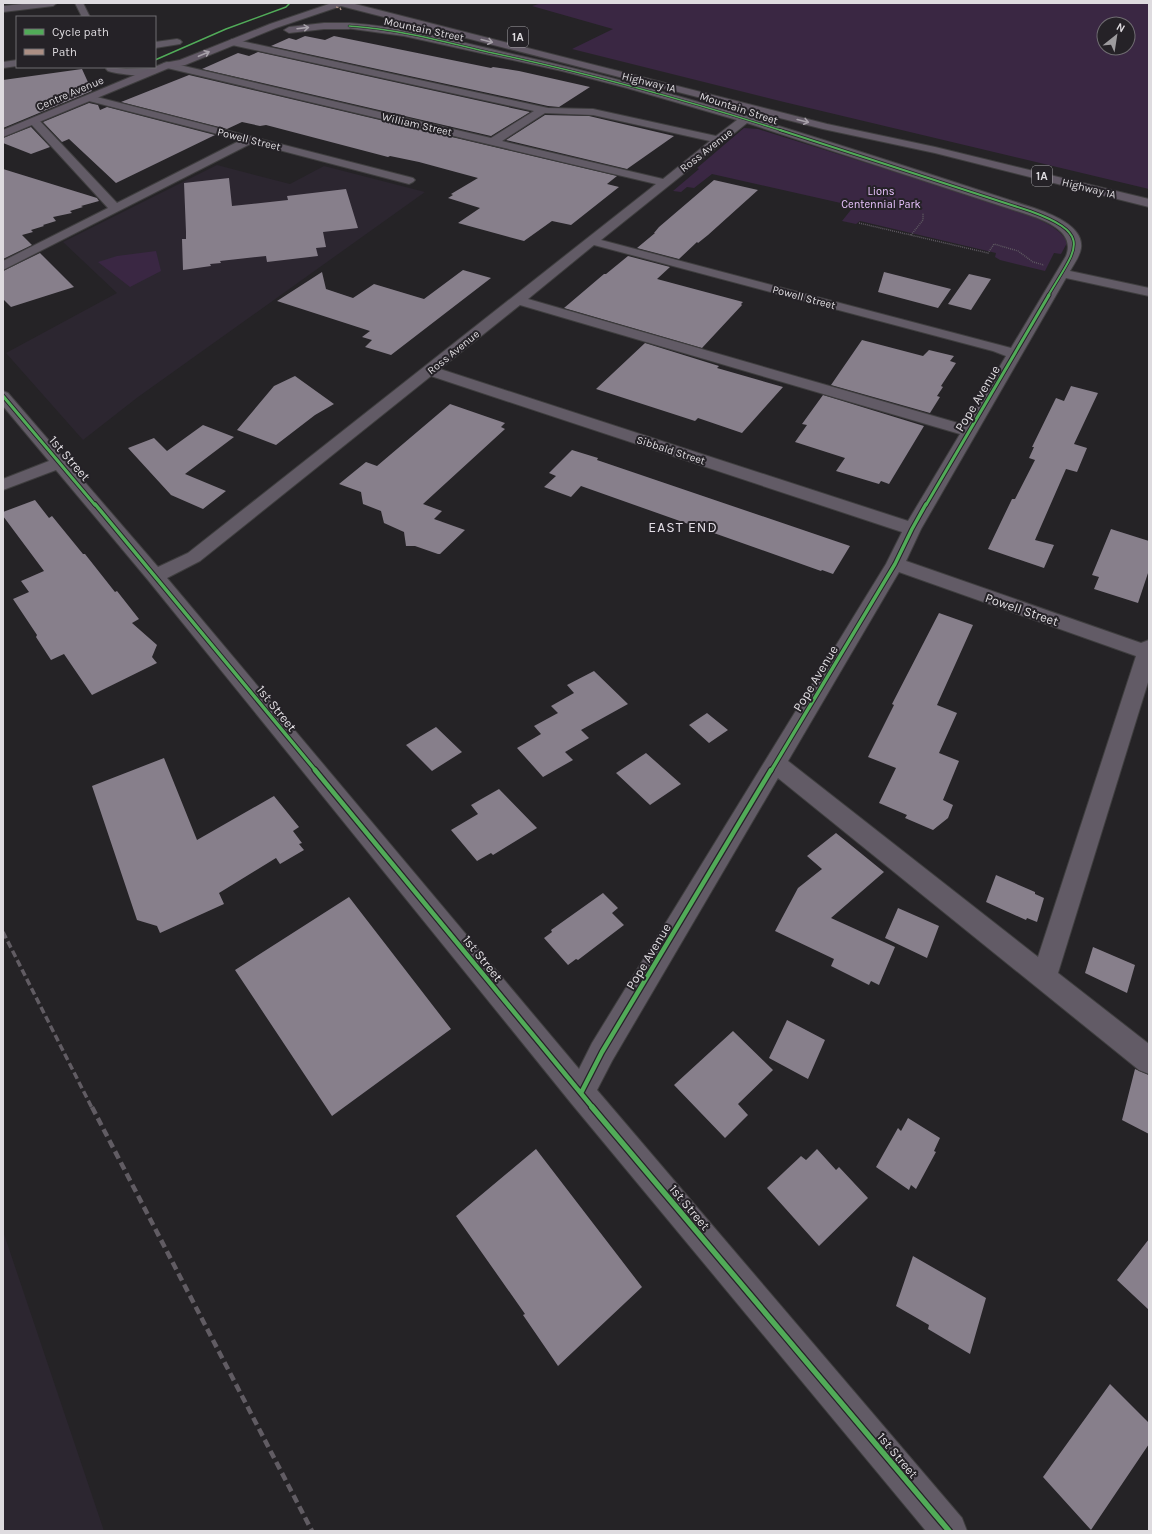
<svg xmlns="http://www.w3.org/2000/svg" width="1152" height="1534" font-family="Karla,sans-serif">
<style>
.built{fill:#2c2630}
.green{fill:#3a2743;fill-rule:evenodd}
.building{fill:#877f8b}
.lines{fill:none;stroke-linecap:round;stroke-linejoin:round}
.minor-casing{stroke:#3f3e3f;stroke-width:2}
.major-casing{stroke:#3f3e3f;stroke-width:2}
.path{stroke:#5e5961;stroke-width:1.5;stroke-dasharray:1 1;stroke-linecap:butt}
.minor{fill:#625b66;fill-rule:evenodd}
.major{fill:#635a67;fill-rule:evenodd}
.rail-far1{stroke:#615c63;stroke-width:3.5;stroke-dasharray:7 3.5;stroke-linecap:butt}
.rail{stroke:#615c63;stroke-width:4.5;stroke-dasharray:8 4.5;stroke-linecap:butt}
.quiet{stroke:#ac8f84;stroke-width:1.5;stroke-dasharray:2.5 1.5;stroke-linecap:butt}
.cycleway-far5-casing{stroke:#252227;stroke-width:2.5}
.cycleway-far4-casing{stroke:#252227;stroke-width:3.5}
.cycleway-far3-casing{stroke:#252227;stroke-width:5}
.cycleway-far2-casing{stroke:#252227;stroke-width:5.5}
.cycleway-far1-casing{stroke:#252227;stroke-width:7}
.cycleway-casing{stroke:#252227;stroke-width:8}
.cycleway-far5{stroke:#51ab58;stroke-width:1.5}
.cycleway-far4{stroke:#51ab58;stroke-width:2}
.cycleway-far3{stroke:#51ab58;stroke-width:3}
.cycleway-far2{stroke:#51ab58;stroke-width:3.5}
.cycleway-far1{stroke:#51ab58;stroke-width:4.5}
.cycleway{stroke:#51ab58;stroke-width:5.5}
.oneway{stroke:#a7a1a9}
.labels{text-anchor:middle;stroke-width:4;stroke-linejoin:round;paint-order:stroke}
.far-street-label{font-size:11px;fill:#dedbdf;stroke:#252227}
.far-park-label{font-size:11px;fill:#e8c2fd;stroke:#252227}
.shield{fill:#252227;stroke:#a6a4a8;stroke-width:1}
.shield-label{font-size:12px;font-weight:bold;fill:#dedbdf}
.street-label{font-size:13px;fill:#dedbdf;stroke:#252227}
.neighbourhood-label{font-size:14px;letter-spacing:1px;fill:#e5e0e8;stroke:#252227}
</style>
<rect width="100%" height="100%" fill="#252326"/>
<!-- built -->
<path class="built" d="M217 165 290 184 324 166 425 192 138 397 83 440 6 353 117 293 63 242Z
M3 1231 104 1531H3Z"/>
<!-- green -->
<path class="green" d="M542 3H1149V189L784 102 572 49 613 29 532 6ZM1104 24H1128V48H1104Z
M744 128 758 129 1013 209C1028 215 1062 226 1067 243L1061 254 1054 253 1045 271 1000 260 995 257 996 253 860 221 856 224 842 221 854 206 712 174 694 188 687 187 681 192 673 191 699 169 697 168Z
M156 251 161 271 130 287 98 262 117 256Z"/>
<!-- building -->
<path class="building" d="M305 36 325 40 334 36 491 68 493 67 519 71 590 87 559 107 548 106 271 46 289 38 296 40Z
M258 52 530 112 491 136 202 69 238 53 249 56Z
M82 69 92 91 3 128V80Z
M189 75 617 176 607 184 619 187 571 225 552 221 524 241 458 223 480 208 448 198 453 195 451 194 478 178 419 162 390 156 388 157 266 125 260 126 242 122 227 129 121 102Z
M89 103 98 105 100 110 107 107 215 135 116 183 69 139 62 142 43 122Z
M545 115 589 116 674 136 627 169 506 140Z
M31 127 50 147 31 154 3 143V138Z
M3 169 97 198 99 201 81 206 83 207 70 211 72 213 53 217 56 221 43 225 44 226 31 230 33 232 22 235 32 245 3 259Z
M229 178 232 206 288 200 287 196 346 189 358 228 323 232 326 247 316 248 318 256 267 262 266 256 220 261 221 263 210 264 211 266 183 270 182 239H186V232L184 183Z
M714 180 758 190 708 235 698 243 697 242 679 259 637 248 655 233H654L659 227Z
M40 253 74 287 11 307 3 299V271Z
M628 256 670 267 657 279 743 302 741 304 742 305 702 348 564 308 604 274H606Z
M463 270 491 278 391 355 365 347 372 340 362 337 370 331 277 301 322 272 326 289 353 298 374 284 424 299Z
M884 272 951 289 938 308 878 292Z
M969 274 991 279 971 310 948 304Z
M862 340 923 356 929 350 954 356 950 361 956 363 941 386 943 387 937 396 940 397 930 413 831 385Z
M645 343 719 366 717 368 783 387 742 433 698 418 695 421 596 389Z
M295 376 334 404 315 415 276 445 237 430 274 386Z
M1071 386 1098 393 1074 444 1087 448 1077 472 1066 469 1035 540 1054 545 1044 568 988 549 1012 499H1015L1035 460 1029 458 1034 447H1032L1056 398 1064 401Z
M823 395 924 426 889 484 881 481 879 484 836 471 845 458 795 442 807 425 802 424Z
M450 404 505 423 501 427 505 429 423 504 442 511 434 519 465 530 440 554H438L415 546H406L404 532 384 523 381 511 363 504 361 492 339 484 366 462 377 466Z
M203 425 234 437 185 474 226 491 203 509 171 495 128 448 154 438 167 451Z
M572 450 598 458 597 460 850 546 833 574 822 570 821 571 581 486 571 497 544 487 556 476 549 473Z
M35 500 49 518 52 516 83 554H85L115 592 117 591 139 619 132 623 157 645 152 657 157 663 92 695 64 654 51 660 36 637 37 635 13 599 29 592 21 581 44 571 3 516V512Z
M1111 529 1149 541V570L1138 603 1094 589 1099 577 1092 575Z
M939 613 973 625 937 705 957 713 939 753 959 761 943 800 953 805 948 818 933 830 905 818 907 815 879 803 896 768 868 757 894 705 892 704Z
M594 671 628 704 581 730 589 738 565 752 573 760 543 777 517 748 541 734 534 726 558 713 551 706 574 693 567 685Z
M707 713 728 730 709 743 689 725Z
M436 727 462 752 432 771 406 745Z
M646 753 681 784 650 805 616 773Z
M164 758 197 840 274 796 299 827 293 831 302 843 299 844 304 850 280 864 276 858 219 893 224 904 160 933 157 926 137 920 92 786Z
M499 789 537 828 493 855 491 853 477 861 451 830 478 814 471 805Z
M836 833 884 872 831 918 895 947 879 985 871 981 869 985 831 966 834 959 775 931 798 888 822 869 807 856Z
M996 875 1035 892V894L1044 898 1037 922 1027 918 1026 920 986 902Z
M603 893 618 908 612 913 624 925 578 960 576 959 568 965 544 938 552 932 551 930Z
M349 897 451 1029 332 1116 235 970Z
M898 908 939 926 927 958 885 938Z
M1093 947 1135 965 1127 993 1085 973Z
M787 1020 825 1040 808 1079 769 1058Z
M733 1031 773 1070 738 1104 748 1115 725 1138 674 1085Z
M1135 1069 1149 1075V1134L1122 1120Z
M908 1118 940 1138 934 1151 936 1152 916 1189 911 1185 909 1190 876 1167 898 1128 901 1131Z
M536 1149 642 1287 558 1366 523 1315 525 1314 456 1216Z
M817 1149 836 1170 839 1167 868 1198 819 1246 767 1188 801 1156 806 1160Z
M1149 1239V1310L1117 1280Z
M913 1256 986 1298 970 1354 928 1329 929 1325 896 1306Z
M1110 1384 1149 1423V1444L1091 1530 1043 1477Z"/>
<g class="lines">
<!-- minor casing -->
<g class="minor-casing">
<path id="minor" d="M31 3H57L53 6 3 12V6Z
M75 3H83L90 17H82Z
M349 23C407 27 464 43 521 56 695 95 864 153 1034 208 1051 214 1084 226 1081 248 1080 256 1074 264 1070 271L1149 288V296L1066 278 921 529 906 561 1141 643 1149 640V679L1058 973 1149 1044V1074L1139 1070 778 778 612 1061 597 1090 962 1518 967 1531H926L571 1103 148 580 56 470 3 490V479L49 461 3 406V391L8 393 158 567 188 553 656 184 167 68 164 67 162 65 164 63 167 62 491 138 534 111 232 45 227 42 232 39 548 108 593 109 716 136 737 120 627 88 562 71 404 36 346 28 345 26 346 24ZM545 113 593 115 710 141 663 179 502 141ZM747 123 1026 214C1044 220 1076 231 1066 256L1011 348 601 240ZM594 245 993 351 1006 356 965 425 528 299ZM520 305 960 434 908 521 440 369ZM431 376 902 532 886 564 592 1043 579 1069 167 578 200 561ZM899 572 1136 656 1038 957 788 761Z
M177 39 180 40 182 42 180 44 155 48V42Z
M17 60V66L3 68V62Z
M108 67 126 69 154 68 159 71C151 79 118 74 108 71L106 69Z
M89 95 413 178 415 180 413 182 409 184 252 143 3 270V261L108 208 30 123 29 121 30 119H38L117 203 241 140 85 100 84 98Z"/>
</g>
<!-- major casing -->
<g class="major-casing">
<path id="major" d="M332 3H351L827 124 935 147 1149 199V207L935 153 823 129 341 6 276 28 185 65 169 68 3 137V130L164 63 180 60 270 24Z
M324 23H349L353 26 349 29H324L289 33 284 30 289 27Z"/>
</g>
<!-- path -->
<path class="path" d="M859 223 988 253 994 244 1018 251 1033 262 1044 265
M911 235 923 220V213"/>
<!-- minor -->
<use href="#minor" class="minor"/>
<!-- major -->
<use href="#major" class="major"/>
<!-- rail-far1 -->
<path class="rail-far1" d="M3 932 92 1108"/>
<!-- rail -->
<path class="rail" d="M92 1107 312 1531"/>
<!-- quiet -->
<path class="quiet" d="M336 7 340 8 341 10"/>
<!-- cycleway-far5 casing -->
<g class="cycleway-far5-casing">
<path id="cycleway-far5" d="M349 26C397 29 442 41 488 52 588 73 686 100 783 131
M155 60 226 29 286 7 290 3"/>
</g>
<!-- cycleway-far4 casing -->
<g class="cycleway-far4-casing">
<path id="cycleway-far4" d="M780 130 1030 211C1095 235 1076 248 1048 296"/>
</g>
<!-- cycleway-far3 casing -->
<g class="cycleway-far3-casing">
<path id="cycleway-far3" d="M3 396 95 505
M926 505 1049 295"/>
</g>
<!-- cycleway-far2 casing -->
<g class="cycleway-far2-casing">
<path id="cycleway-far2" d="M95 504 316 771
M771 771 895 564 912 529 926 504"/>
</g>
<!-- cycleway-far1 casing -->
<g class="cycleway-far1-casing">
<path id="cycleway-far1" d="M315 770 593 1108
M581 1093 602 1052 771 770"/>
</g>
<!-- cycleway casing -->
<g class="cycleway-casing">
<path id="cycleway" d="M592 1107 949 1531"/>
</g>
<!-- cycleway-far5 -->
<use href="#cycleway-far5" class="cycleway-far5"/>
<!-- cycleway-far4 -->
<use href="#cycleway-far4" class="cycleway-far4"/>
<!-- cycleway-far3 -->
<use href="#cycleway-far3" class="cycleway-far3"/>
<!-- cycleway-far2 -->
<use href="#cycleway-far2" class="cycleway-far2"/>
<!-- cycleway-far1 -->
<use href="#cycleway-far1" class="cycleway-far1"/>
<!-- cycleway -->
<use href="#cycleway" class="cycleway"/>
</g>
<!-- one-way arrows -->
<defs><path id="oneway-shaft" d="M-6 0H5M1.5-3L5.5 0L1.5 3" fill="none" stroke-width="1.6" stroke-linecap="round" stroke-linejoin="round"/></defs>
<g class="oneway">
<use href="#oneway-shaft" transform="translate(303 28) rotate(-7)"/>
<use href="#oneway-shaft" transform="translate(487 41) rotate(14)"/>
<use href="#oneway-shaft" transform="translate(204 54) rotate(-23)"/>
<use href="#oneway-shaft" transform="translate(803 121) rotate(14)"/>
</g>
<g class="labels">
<!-- far-street labels -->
<g class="far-street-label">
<text transform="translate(424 29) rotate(12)" y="4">Mountain Street</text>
<text transform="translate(649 82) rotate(14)" y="4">Highway 1A</text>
<text transform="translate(70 93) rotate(-23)" y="4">Centre Avenue</text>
<text transform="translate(739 108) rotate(18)" y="4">Mountain Street</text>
<text transform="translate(417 124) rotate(13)" y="4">William Street</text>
<text transform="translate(249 139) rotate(14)" y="4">Powell Street</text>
<text transform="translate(706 150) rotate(-38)" y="4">Ross Avenue</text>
<text transform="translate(1089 188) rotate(14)" y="4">Highway 1A</text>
<text transform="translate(804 297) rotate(15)" y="4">Powell Street</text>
<text transform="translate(453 352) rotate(-39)" y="4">Ross Avenue</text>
<text transform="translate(671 450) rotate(18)" y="4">Sibbald Street</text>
</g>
<!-- far-park labels -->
<g class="far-park-label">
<text x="881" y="195">Lions<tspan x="881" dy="13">Centennial Park</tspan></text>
</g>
<!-- shield labels -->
<g class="shield">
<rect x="508" y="27" width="20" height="20" rx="3"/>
<rect x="1032" y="166" width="20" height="20" rx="3"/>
</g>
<g class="shield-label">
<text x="518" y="41">1A</text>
<text x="1042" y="180">1A</text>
</g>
<!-- street labels -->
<g class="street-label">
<text transform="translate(977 398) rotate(-59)" y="5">Pope Avenue</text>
<text transform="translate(70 458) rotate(49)" y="5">1st Street</text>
<text transform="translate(1022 609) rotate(19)" y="5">Powell Street</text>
<text transform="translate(815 678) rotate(-59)" y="5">Pope Avenue</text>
<text transform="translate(277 708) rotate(51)" y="5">1st Street</text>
<text transform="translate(648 956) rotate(-59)" y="5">Pope Avenue</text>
<text transform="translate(483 958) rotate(51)" y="5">1st Street</text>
<text transform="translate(690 1207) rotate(50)" y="5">1st Street</text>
<text transform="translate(898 1455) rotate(50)" y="5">1st Street</text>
</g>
<!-- neighbourhood labels -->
<g class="neighbourhood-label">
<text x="683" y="532">EAST END</text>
</g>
</g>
<!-- border -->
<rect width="1152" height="1534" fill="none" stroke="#dedbdf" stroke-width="8"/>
<!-- legend -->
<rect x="16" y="16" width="140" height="52" fill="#252227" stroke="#6f6c71"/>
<rect x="24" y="29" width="20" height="6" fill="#51ab58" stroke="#6f6c71"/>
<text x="52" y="36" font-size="12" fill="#dedbdf">Cycle path</text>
<rect x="24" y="49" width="20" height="6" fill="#ac8f84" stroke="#6f6c71"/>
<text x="52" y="56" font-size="12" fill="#dedbdf">Path</text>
<!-- north arrow -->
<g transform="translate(1116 36) rotate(30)"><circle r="19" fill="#252227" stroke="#6f6c71"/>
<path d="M0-3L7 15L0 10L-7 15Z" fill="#9d9b9e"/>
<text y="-6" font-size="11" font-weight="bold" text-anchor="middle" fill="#dedbdf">N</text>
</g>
</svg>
